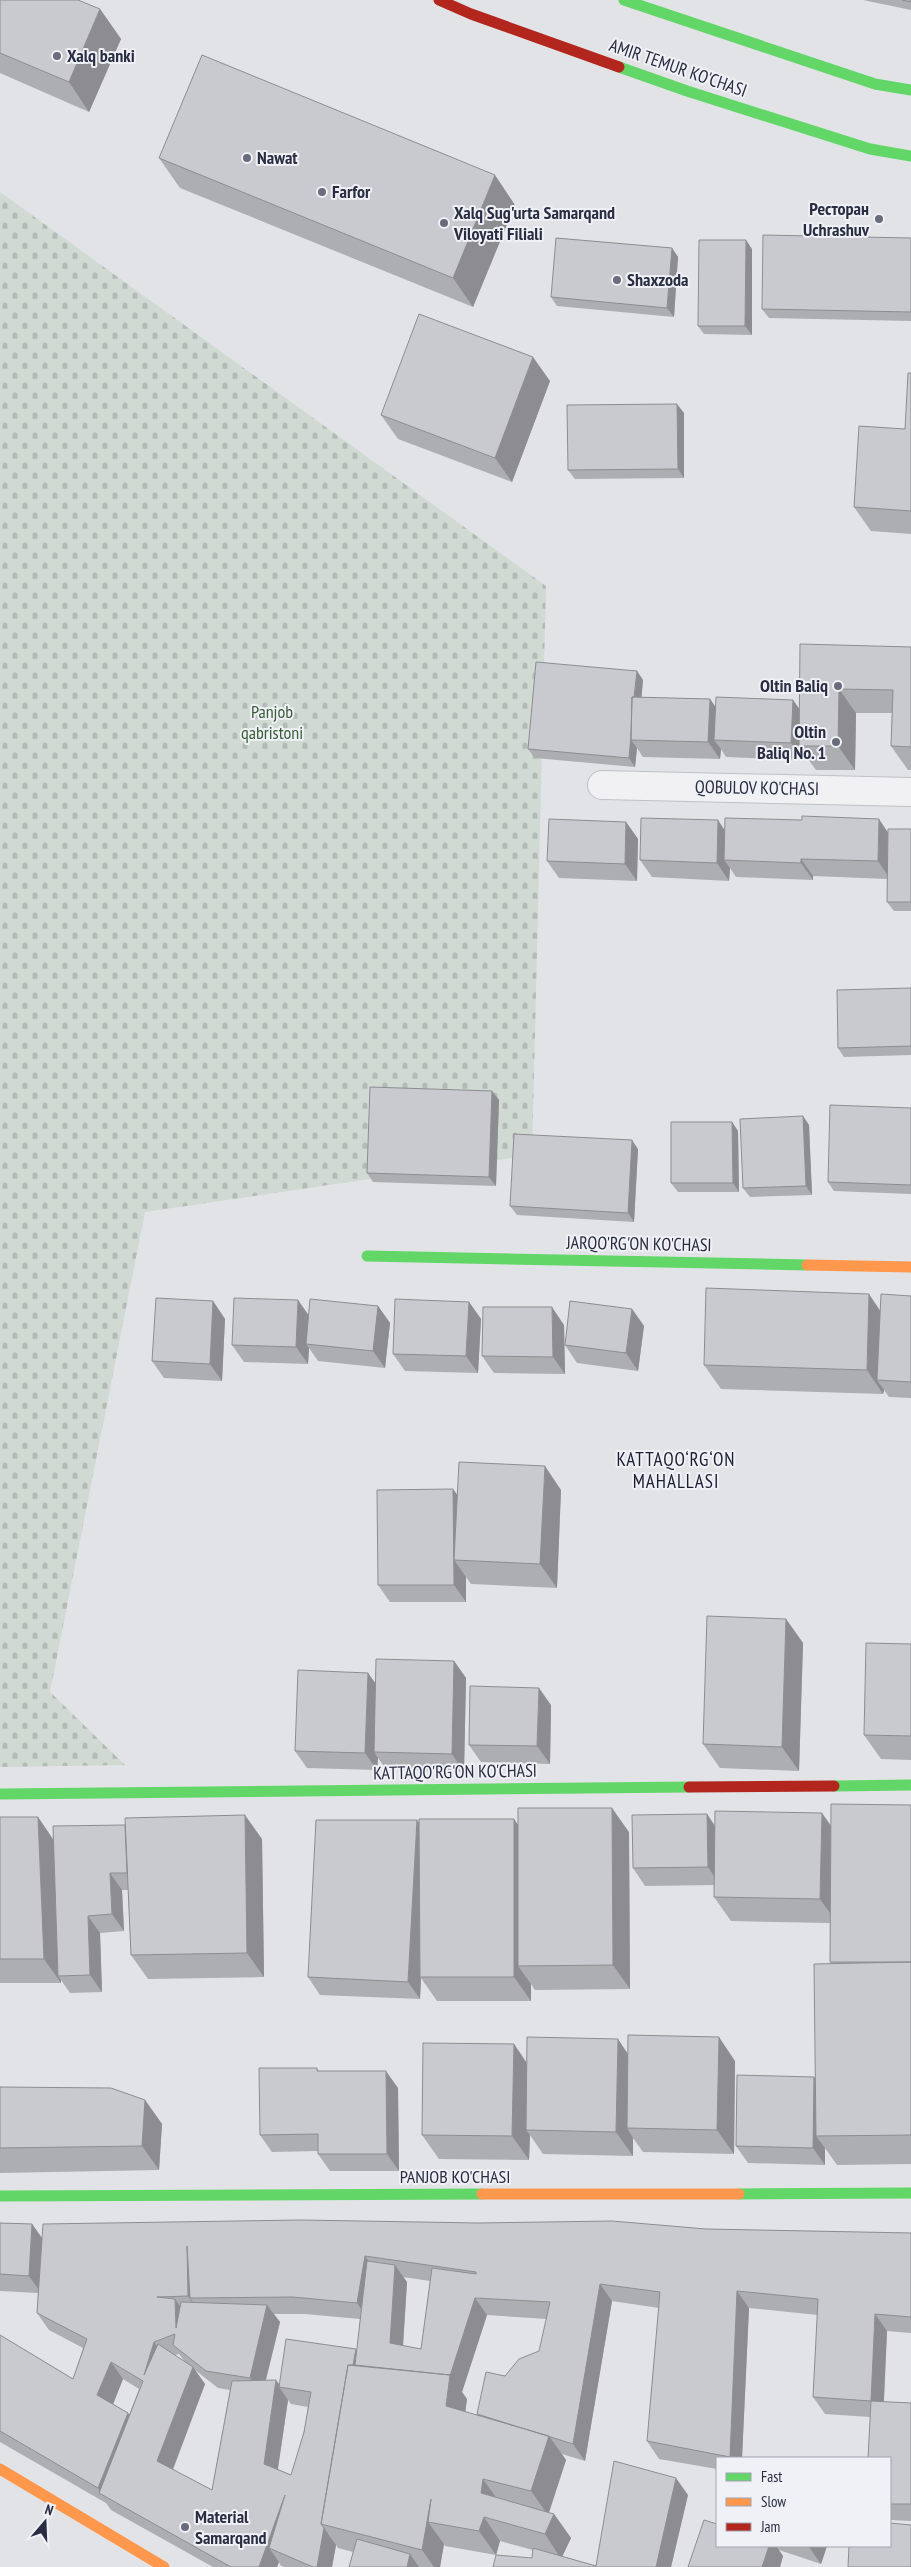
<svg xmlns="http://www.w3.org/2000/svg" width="911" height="2567" font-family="'PT Sans Narrow',sans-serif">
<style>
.cemetery{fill:url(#cemetery-stones)}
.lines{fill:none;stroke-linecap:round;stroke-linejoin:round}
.street-casing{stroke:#bfc0c5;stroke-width:30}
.street{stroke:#f1f1f3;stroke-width:28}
.fast{stroke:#63d668;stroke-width:11}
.slow{stroke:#ff974d;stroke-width:11}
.jam{stroke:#b3261e;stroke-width:11}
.wall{fill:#adaeb2;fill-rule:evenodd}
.shaded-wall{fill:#8d8d91}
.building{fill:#c9cacf;stroke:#8d8d91}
.poi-dot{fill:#696d7b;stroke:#eff1f6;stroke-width:2}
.labels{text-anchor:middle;stroke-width:4;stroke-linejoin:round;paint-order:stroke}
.poi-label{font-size:18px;font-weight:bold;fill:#282d41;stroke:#eff1f6;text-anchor:start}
.street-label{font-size:18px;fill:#282d41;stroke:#eff1f6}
.park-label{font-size:18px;fill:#365c35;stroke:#eff1f6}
.neighbourhood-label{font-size:19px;letter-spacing:1px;fill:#1a1e31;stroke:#eff1f6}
</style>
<defs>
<pattern id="cemetery-stones" width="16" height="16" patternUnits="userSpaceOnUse" patternTransform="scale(1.25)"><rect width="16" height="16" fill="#d0dad2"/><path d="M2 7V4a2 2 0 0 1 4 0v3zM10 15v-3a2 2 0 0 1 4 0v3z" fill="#b3bbb6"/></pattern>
</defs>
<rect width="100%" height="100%" fill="#e2e3e7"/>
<!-- cemetery -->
<path class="cemetery" d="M0 192 546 586 532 1155 145 1212 50 1692 125 1765 0 1767Z"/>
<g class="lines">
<!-- street casing -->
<g class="street-casing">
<path id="street" d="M602 785 911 792"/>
</g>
<!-- street -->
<use href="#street" class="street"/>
<!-- fast -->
<path class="fast" d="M624 0 875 84 911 90
M619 67 687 91 870 149 911 156
M367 1256 807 1265
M834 1786 911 1785
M0 1794 689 1787
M739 2194 911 2193
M0 2196 482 2194"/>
<!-- slow -->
<path class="slow" d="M807 1265 911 1267
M482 2194H739
M0 2469 164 2567"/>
<!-- jam -->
<path class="jam" d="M439 0 471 14 619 67
M689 1787 834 1786"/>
</g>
<!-- wall -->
<path class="wall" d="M0 0 100 9 121 39 89 112 0 73Z
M863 0H911V10Z
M159 158 515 205 473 307 180 188Z
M911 238V321L769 318 762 309Z
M672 248 678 257 674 317 557 306 551 297Z
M752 249V335L704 334 698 326Z
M911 373V534L871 531 854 507 905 429Z
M550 381 512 482 398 439 381 415Z
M684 413V478L575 479 568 470Z
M911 647V770H908L891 746 892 713H856L855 770H816L803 752V760L726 757 721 749 720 759 643 757 637 748 635 767 535 758 528 749 637 671 643 680 641 697 710 699 715 707 793 700 800 710Z
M626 822 638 839 637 881 559 878 547 861Z
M725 829 888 832 911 829V911H894L887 902 888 879 813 876V880L736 877 730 868 729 881 652 877 640 860Z
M911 988V1055L844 1057 838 1048Z
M492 1091 499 1100 496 1186 373 1182 367 1173Z
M911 1108V1194L834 1191 828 1182Z
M803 1116 809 1125 812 1195 750 1197 743 1188Z
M732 1122 738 1131 739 1192H678L671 1183Z
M638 1149 634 1222 517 1215 510 1206Z
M911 1296V1398L889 1397 884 1390 883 1394 721 1389 704 1365 880 1310Z
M213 1301 225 1319 222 1381 164 1378 152 1361Z
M469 1302 481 1319 478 1373 405 1371 393 1354Z
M378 1306 390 1323 385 1368 318 1361 309 1348 308 1364 244 1362 232 1345 309 1315Z
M632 1309 644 1326 638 1371 577 1363 565 1345Z
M564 1325 565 1374 494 1373 482 1356Z
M453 1489 457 1495 561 1490 557 1588 471 1584 466 1577V1602H390L378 1585Z
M786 1619 803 1643 799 1771 720 1768 703 1744Z
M911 1644V1760L881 1759 864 1735Z
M454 1661 466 1678 464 1772 386 1769 378 1758 377 1770 307 1768 295 1751 368 1673 376 1684Z
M551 1705 550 1764 481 1762 469 1745Z
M911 1805V2164L837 2165 825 2148V2165L748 2163 736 2146 814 2077 816 2080 831 1964 830 1962V1923L731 1921 714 1897V1885L645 1886 633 1868 707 1814 715 1826 831 1827Z
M0 1817H38L53 1839H262L264 1977 148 1979 131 1955 128 1890H122L124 1931 100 1933 102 1992 70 1993 61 1980V1983H0Z
M417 1820 419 1823 518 1825 629 1832 630 1989 535 1990 531 1984V2001H437L421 1978 420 1999 320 1995 308 1977Z
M514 2044 527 2063 628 2054 735 2061 734 2154 643 2152 633 2138V2156L543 2154 530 2135 529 2160 439 2159 422 2135Z
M317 2068 319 2071 398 2088 399 2171H330L318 2154V2151L272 2152 260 2135Z
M0 2087 145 2100 162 2124 159 2170 0 2173Z
M0 2223 32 2224 42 2238 706 2229 911 2233V2333L887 2331 884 2402 911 2403V2521L890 2520V2458L870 2417 825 2414 813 2397 818 2315 749 2308 742 2458H717V2469L659 2459 647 2441 659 2308 612 2301 585 2461 562 2454 566 2460 549 2513 554 2514 571 2538 562 2557 596 2566 688 2495 671 2567H493L532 2558 533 2550 500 2541 496 2555 445 2546 444 2544 440 2567H349L353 2552 338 2548 336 2545 332 2567H285L281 2566 279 2562 277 2567H213L111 2510 106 2503 0 2442V2335L73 2379 83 2348 49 2330 37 2313 38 2293 0 2291ZM403 2277 430 2281 421 2349 403 2346 407 2282ZM274 2314H305L360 2319 357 2351 356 2349 279 2384 266 2380 280 2322ZM487 2315 547 2319 539 2351 505 2376 477 2415 465 2412 467 2399 462 2392ZM179 2354 185 2362 175 2355ZM195 2370 218 2388 230 2390 212 2490 173 2470 205 2384ZM123 2379 139 2389 129 2415 128 2413 113 2404ZM288 2400 291 2404 308 2407 304 2432 291 2475 278 2469Z
M717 2546H827L821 2564 779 2550 783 2556 780 2567H688Z"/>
<!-- shaded-wall -->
<path class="shaded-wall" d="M100 9 121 39 89 112 69 82Z
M495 175 515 205 473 307 453 278Z
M746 240 752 249V335L745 326Z
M672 248 678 257 674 317 667 308Z
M533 357 550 381 512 482 495 458Z
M677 404 684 413V478L678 469Z
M637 671 643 680 638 740H631L637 748 635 767 629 758Z
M839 689 856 713 855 770 838 746Z
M710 699 722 716 714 740 721 749 720 759 708 742Z
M793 700 805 717 799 746 803 752V760L791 743Z
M879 819 891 837 890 879 878 861Z
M718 820 730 838 724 860 730 868 729 881 717 863Z
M626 822 638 839 637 881 625 864Z
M801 859 813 876V880L801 863Z
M492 1091 499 1100 496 1186 489 1177Z
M803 1116 809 1125 812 1195 806 1186Z
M732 1122 738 1131 739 1192 733 1183Z
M632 1140 638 1149 634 1222 628 1213Z
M869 1294 885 1318 877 1380 884 1390 883 1394 867 1370Z
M298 1300 310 1317 306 1344 309 1348 308 1364 296 1347Z
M213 1301 225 1319 222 1381 210 1364Z
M469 1302 481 1319 478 1373 466 1356Z
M378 1306 390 1323 385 1368 373 1351Z
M552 1307 564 1325 565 1374 553 1357Z
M632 1309 644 1326 638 1371 626 1353Z
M545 1466 561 1490 557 1588 540 1564Z
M453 1489 465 1506 454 1560 466 1577V1602L454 1585Z
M786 1619 803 1643 799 1771 782 1747Z
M454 1661 466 1678 464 1772 452 1754Z
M368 1673 380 1690 374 1752 378 1758 377 1770 365 1753Z
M539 1688 551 1705 550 1764 537 1746Z
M612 1808 629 1832 630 1989 613 1965Z
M822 1813 839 1837 837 1923 820 1899Z
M707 1814 719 1832 720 1885 708 1867Z
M245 1815 262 1839 264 1977 247 1953Z
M38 1817 54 1841 58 1976 61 1980V1983L44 1959Z
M514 1819 531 1843 518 1966 531 1984V2001L514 1977Z
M417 1820 429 1838 420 1977 421 1978 420 1999 408 1982Z
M110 1873 122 1890 124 1931 112 1914Z
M88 1916 100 1933 102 1992 90 1975Z
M719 2037 735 2061 734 2154 717 2130Z
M618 2039 634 2063 627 2128 633 2138V2156L616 2132Z
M514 2044 530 2068 526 2130 530 2135 529 2160 512 2136Z
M386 2071 398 2088 399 2171 387 2154Z
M814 2077 826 2095 816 2136 825 2148V2165L813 2148Z
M145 2100 162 2124 159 2170 142 2146Z
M32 2224 44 2241 41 2293 29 2276Z
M187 2246 190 2298 199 2311 200 2314 188 2296Z
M365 2256 377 2273 369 2320 357 2303Z
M395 2265 407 2282 402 2361 390 2343Z
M600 2284 612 2301 585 2461 573 2444Z
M737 2291 749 2308 742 2458H731L730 2457Z
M475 2298 487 2315 462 2392 467 2399 463 2430 446 2406 450 2375Z
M175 2299 187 2316 176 2328Z
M267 2305 280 2322 262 2395 250 2378Z
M875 2314 887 2331 883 2418 871 2401Z
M154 2342 166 2359 144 2375Z
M356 2349 368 2366 324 2525Z
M111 2362 123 2379 110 2412 97 2395Z
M193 2367 205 2384 169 2479 157 2461Z
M276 2380 282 2388 279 2387 288 2400 276 2481 264 2464Z
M128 2413 140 2430 102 2495 98 2488Z
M549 2436 566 2460 548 2515 531 2491Z
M676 2478 688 2495 671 2567H656Z
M483 2479 500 2503 481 2493Z
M285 2495 269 2548 279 2562 277 2567H259Z
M431 2499 428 2522 444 2544 440 2567H434L422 2550Z
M554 2514 571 2538 561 2559 545 2534Z
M484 2517 500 2541 496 2555 479 2531Z
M324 2528 336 2545 332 2567H317Z
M769 2546H776L783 2556 780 2567H762Z
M809 2546H827L821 2564 809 2547Z
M410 2554 419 2567H407Z"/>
<!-- building -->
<path class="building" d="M0 0H78L100 9 69 82 0 53Z
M902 0H911V2Z
M202 55 495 175 453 278 159 158Z
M763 235 911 238V312L762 309Z
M556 238 672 248 667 308 551 297Z
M699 240H746L745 326H698Z
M419 314 533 357 495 458 381 415Z
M908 373H911V511L854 507 859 426 905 429Z
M677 404 678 469 568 470 567 405Z
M800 644 911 647V747L891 746 893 690 839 689 838 746H799Z
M536 662 637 671 634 697H632L631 735 629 758 528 749Z
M632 697 710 699 708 742 631 740Z
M716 697 793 700 791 743 714 740Z
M802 816 879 819 878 861 801 859V863L724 860 725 818 802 820Z
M641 818 718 820 717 863 640 860Z
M549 819 626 822 625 864 547 861Z
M888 829H911V902H887Z
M911 988V1046L838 1048 837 990Z
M370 1087 492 1091 489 1177 367 1173Z
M830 1105 911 1108V1185L828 1182Z
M803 1116 806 1186 743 1188 740 1119Z
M671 1122H732L733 1183H671Z
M514 1134 632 1140 628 1213 510 1206Z
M706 1288 869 1294 867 1370 704 1365Z
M881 1294 911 1296V1382L877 1380Z
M156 1298 213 1301 210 1364 152 1361Z
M234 1298 298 1300 296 1347 232 1345Z
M310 1299 378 1306 373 1351 306 1344Z
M395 1299 469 1302 466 1356 393 1354Z
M570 1301 632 1309 626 1353 565 1345Z
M483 1307H552L553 1357 482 1356Z
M459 1462 545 1466 540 1564 454 1560Z
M453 1489 454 1585H378L377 1490Z
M707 1616 786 1619 782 1747 703 1744Z
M866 1643 911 1644V1736L864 1735Z
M376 1659 454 1661 452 1754 374 1752Z
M298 1670 368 1673 365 1753 295 1751Z
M470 1686 539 1688 537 1746 469 1745Z
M831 1804 911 1805V1962H830Z
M518 1808H612L613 1965 518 1966Z
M715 1811 822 1813 820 1899 714 1897Z
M707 1814 708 1867 633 1868 632 1815Z
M245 1815 247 1953 131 1955 125 1818Z
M0 1817H38L44 1959H0Z
M419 1819H514V1977H420Z
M316 1820H417L408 1982 308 1977Z
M125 1825 127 1873H110L112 1914 88 1916 90 1975 58 1976 53 1826Z
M911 1962V2135L816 2136 814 1964Z
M628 2035 719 2037 717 2130 627 2128Z
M527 2037 618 2039 616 2132 526 2130Z
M423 2043 514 2044 512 2136 422 2135Z
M259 2068H317V2071H386L387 2154H318V2134L260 2135Z
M737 2075 814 2077 813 2148 736 2146Z
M0 2087 111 2088 145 2100 142 2146 0 2148Z
M301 2220 478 2223 612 2221 706 2229 911 2233V2317L875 2314 871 2401 911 2403V2504H890V2458H868L871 2401 813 2397 818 2299 737 2291 730 2457 647 2441 660 2292 600 2284 573 2444 477 2414 486 2372 505 2376 519 2359 539 2351 550 2302 475 2298 450 2376V2375L355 2365 367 2261 395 2265 390 2343 421 2349 432 2268 476 2274V2272L365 2256 357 2303 293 2297 190 2298 187 2246 188 2296 157 2297 175 2299 176 2328 181 2302 267 2305 250 2378 206 2371 173 2345 175 2334 154 2342 144 2375 158 2344 193 2367 157 2461 212 2490 232 2381 276 2380 264 2464 291 2475 304 2432 311 2392 279 2387 286 2339 356 2349 353 2365H348L321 2524 324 2528 317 2567H313L269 2548 285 2495 259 2567H231L99 2493 143 2381 111 2362 97 2395 128 2413 98 2488 0 2431V2335L73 2379 87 2339 37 2313 43 2224Z
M0 2223 32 2224 29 2276 0 2274Z
M348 2365 450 2375 446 2406 549 2436 531 2491 483 2479 481 2493 554 2514 545 2534 484 2517 479 2531 428 2522 431 2499 422 2550 321 2524Z
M614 2461 676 2478 656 2567H493L496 2555 532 2558 533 2548 596 2566Z
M704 2520 717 2524V2546H769L762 2567H688Z
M890 2523 911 2525V2567H848L849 2546H890Z
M357 2539 410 2554 407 2567H349Z"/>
<!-- markers -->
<g class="poi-dot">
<circle cx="57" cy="56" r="5"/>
<circle cx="247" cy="158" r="5"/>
<circle cx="322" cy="192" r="5"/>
<circle cx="879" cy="219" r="5"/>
<circle cx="444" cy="223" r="5"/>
<circle cx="617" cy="280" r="5"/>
<circle cx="838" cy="686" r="5"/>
<circle cx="836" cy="742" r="5"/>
<circle cx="185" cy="2527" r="5"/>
</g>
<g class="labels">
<!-- poi labels -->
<g class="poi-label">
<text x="67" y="62">Xalq banki</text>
<text x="257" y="164">Nawat</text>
<text x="332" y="198">Farfor</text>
<text x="869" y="215" text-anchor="end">Ресторан<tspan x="869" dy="21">Uchrashuv</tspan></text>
<text x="454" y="219">Xalq Sug'urta Samarqand<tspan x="454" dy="21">Viloyati Filiali</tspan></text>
<text x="627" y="286">Shaxzoda</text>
<text x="828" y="692" text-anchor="end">Oltin Baliq</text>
<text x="826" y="738" text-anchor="end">Oltin<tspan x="826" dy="21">Baliq No. 1</tspan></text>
<text x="195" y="2523">Material<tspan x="195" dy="21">Samarqand</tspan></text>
</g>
<!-- street labels -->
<g class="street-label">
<text transform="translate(678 68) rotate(19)" y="6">AMIR TEMUR KO'CHASI</text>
<text transform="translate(757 788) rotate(1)" y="6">QOBULOV KO'CHASI</text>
<text transform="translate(639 1244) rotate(1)" y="6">JARQO'RG'ON KO'CHASI</text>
<text transform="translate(455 1772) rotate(-1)" y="6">KATTAQO'RG'ON KO'CHASI</text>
<text x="455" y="2183">PANJOB KO'CHASI</text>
</g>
<!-- park labels -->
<g class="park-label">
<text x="272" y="718">Panjob<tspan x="272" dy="21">qabristoni</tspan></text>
</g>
<!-- neighbourhood labels -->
<g class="neighbourhood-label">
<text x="676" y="1466">KATTAQO‘RG‘ON<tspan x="676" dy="22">MAHALLASI</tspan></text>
</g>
</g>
<!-- legend -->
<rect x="716" y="2457" width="175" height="90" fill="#eff1f6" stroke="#9fa3ae"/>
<rect x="726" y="2473" width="25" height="8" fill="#63d668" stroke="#9fa3ae"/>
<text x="761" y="2482" font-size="15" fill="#282d41">Fast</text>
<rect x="726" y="2498" width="25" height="8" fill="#ff974d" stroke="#9fa3ae"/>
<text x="761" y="2507" font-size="15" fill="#282d41">Slow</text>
<rect x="726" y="2523" width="25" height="8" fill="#b3261e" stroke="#9fa3ae"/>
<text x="761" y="2532" font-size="15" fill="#282d41">Jam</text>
<!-- north arrow -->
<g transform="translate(45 2522) rotate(19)" stroke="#eff1f6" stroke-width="4" paint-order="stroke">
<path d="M0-4L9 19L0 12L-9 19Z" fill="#282d41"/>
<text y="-8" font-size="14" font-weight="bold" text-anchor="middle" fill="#282d41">N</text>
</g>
</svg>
